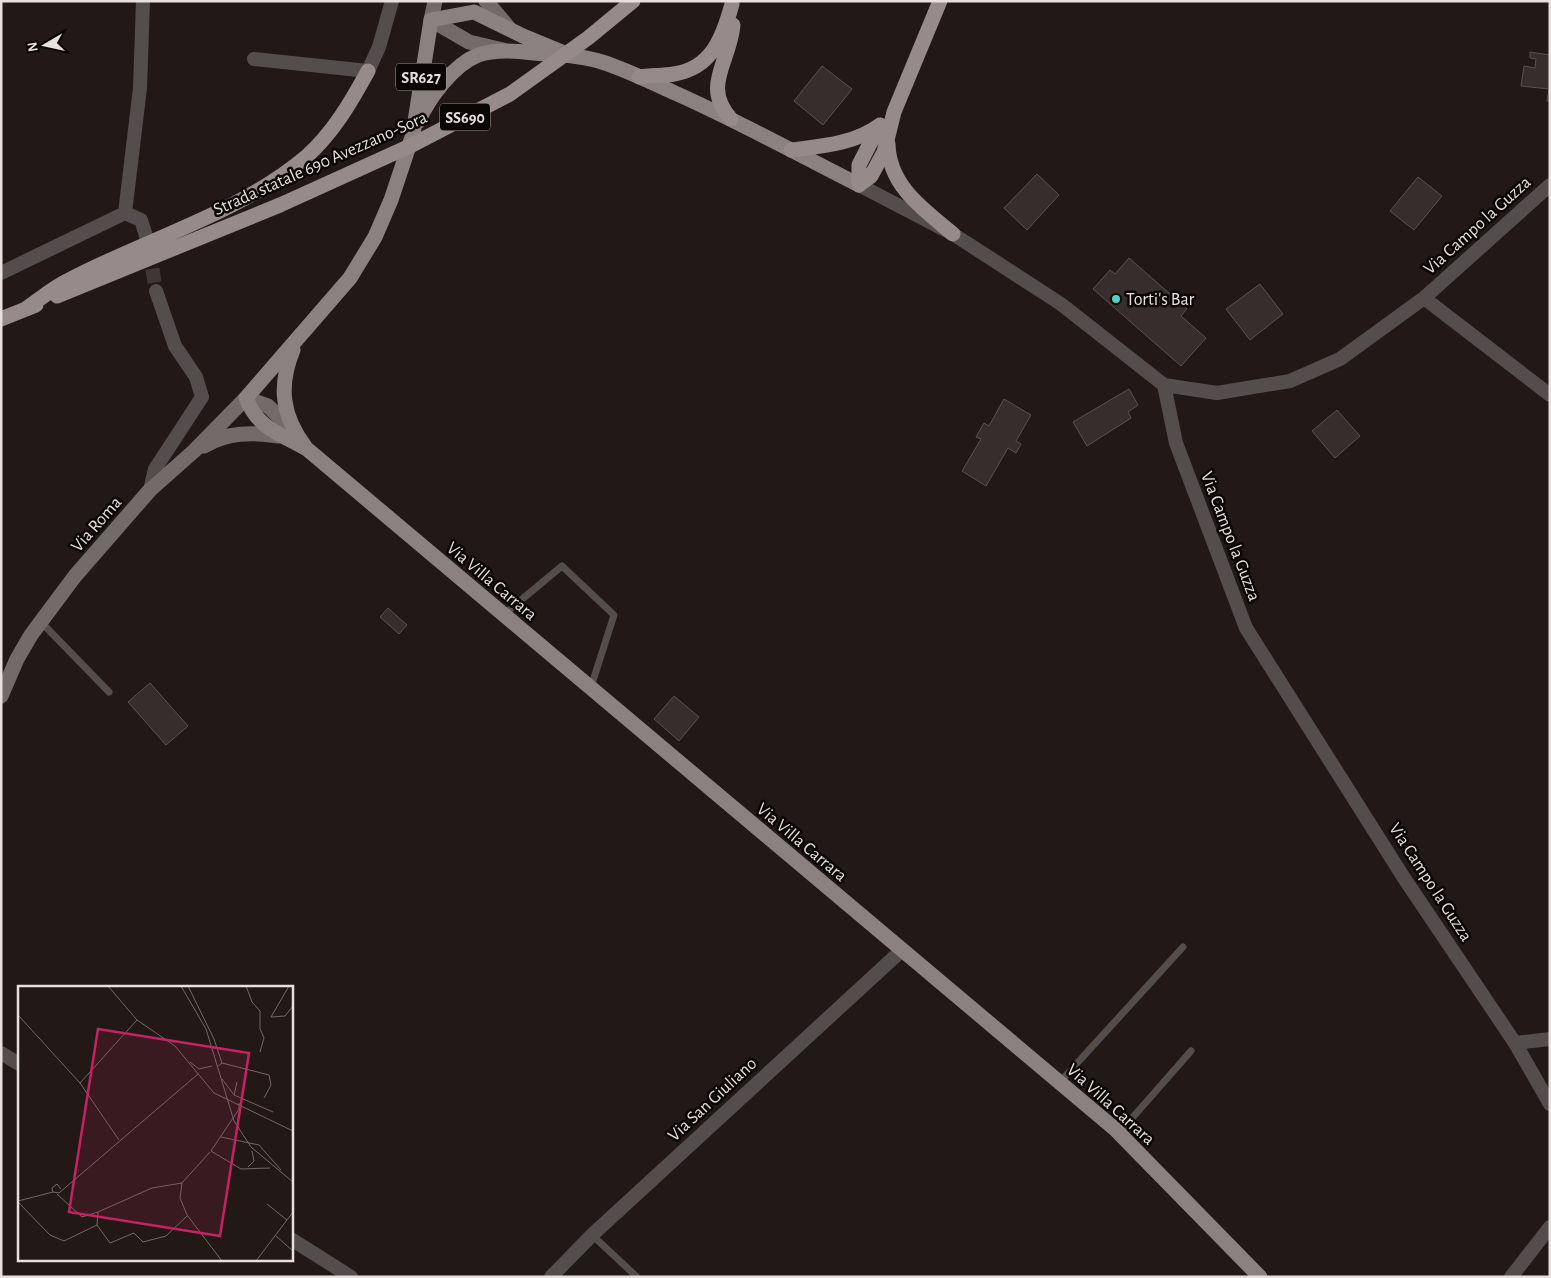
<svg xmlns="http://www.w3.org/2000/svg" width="1551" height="1278" font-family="'Alegreya Sans',sans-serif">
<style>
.building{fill:#372d2a;stroke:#5c514d}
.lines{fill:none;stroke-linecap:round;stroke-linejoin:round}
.minor-tunnel{stroke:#403734;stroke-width:14;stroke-dasharray:14 7;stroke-linecap:butt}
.service{stroke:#534e4d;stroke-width:7}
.minor{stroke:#534e4d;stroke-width:14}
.secondary{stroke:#736b68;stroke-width:15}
.primary{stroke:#8b817e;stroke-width:15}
.trunk{stroke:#968b88;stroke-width:15}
.trunk-bridge{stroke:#968b88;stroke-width:15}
.poi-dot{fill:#55cec5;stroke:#090605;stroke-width:2}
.labels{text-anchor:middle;stroke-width:5;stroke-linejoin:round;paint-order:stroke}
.shield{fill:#090605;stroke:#a49f9d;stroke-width:1}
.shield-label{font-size:16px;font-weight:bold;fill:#e7e0de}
.street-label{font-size:18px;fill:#e7e0de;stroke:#090605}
.poi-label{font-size:18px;fill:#e7e0de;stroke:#090605;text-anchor:start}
.inset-road{fill:none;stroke:#716966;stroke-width:1}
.view{fill:#c42262;fill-opacity:0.15;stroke:#c42262;stroke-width:2.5}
.inset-edge{fill:none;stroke:#e7e0de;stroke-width:2.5}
</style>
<rect width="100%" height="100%" fill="#221916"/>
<!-- building -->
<path class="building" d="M1530 52 1550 55V101H1547L1549 89 1521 86 1524 66 1535 68 1536 59 1530 58Z
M822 66 852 89 823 125 794 101Z
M1037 174 1059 195 1027 230 1004 208Z
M1418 177 1442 196 1414 230 1390 211Z
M1129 258 1187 309 1181 316 1206 338 1181 366 1093 289 1110 270 1115 274Z
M1260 284 1283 314 1250 340 1226 309Z
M1129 389 1138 405 1128 412 1131 418 1087 446 1073 422Z
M1004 399 1031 415 1016 441 1021 444 1016 453 1008 448 986 486 962 471 981 439 976 437 984 423 989 426Z
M1337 410 1360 436 1335 458 1312 431Z
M388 608 407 625 399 634 380 617Z
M150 683 188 726 166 745 128 702Z
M674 696 699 717 679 741 654 719Z"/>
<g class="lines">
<!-- minor-tunnel -->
<path class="minor-tunnel" d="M149 248 156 291"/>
<!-- service -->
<path class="service" d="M503 615 562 566 614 615 591 687
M40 621 109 692
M1059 1083 1183 947
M1119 1133 1191 1051
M592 1235 637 1277"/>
<!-- minor -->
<path class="minor" d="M143 1 140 88 125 213 141 220 147 239
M254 59 368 71 379 47 392 1
M859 185 953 234 1061 304 1164 385
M1550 185 1424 298 1340 359 1290 381 1217 393 1164 385 1176 443 1246 628 1404 878 1515 1043 1550 1039
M1 273 125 213
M1424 298 1550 395
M150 490 155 469 202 397 196 377 175 346 156 291
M1515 1043 1550 1104
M1 1053 19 1064
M291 1239 351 1277
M551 1277 592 1235 901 951
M1511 1277 1550 1227"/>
<!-- secondary -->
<path class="secondary" d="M435 1 431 20 469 42 503 50
M486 1 509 28
M204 446C227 432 253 432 279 436
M1 696 17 659 31 635 75 576 150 490 194 451 246 398 268 406 293 431"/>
<!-- primary -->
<path class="primary" d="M569 55 523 36 474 12 431 20 413 134 391 200 375 237 350 278 246 398C259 430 280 433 307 449L1115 1129 1260 1277
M418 122C429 98 453 65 478 55 496 49 516 51 534 53 557 55 580 55 602 62 627 70 651 82 675 93 738 121 798 154 859 185
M293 350C278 387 282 416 306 448"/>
<!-- trunk -->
<path class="trunk" d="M639 77C651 75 663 76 674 74 712 68 723 37 732 4
M731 119C701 86 730 62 733 25
M879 126 859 165V185L871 176 884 152 894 112 940 1
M888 144C889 186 923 209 953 234
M791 150C823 146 854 144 880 125
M57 296 280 205
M27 308C40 299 53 288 67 281 146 239 237 215 306 157 333 133 351 102 368 71
M1 319 36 305"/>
<!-- trunk-bridge -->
<path class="trunk-bridge" d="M280 205 410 146 510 94 588 38 633 1"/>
</g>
<!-- markers -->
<circle class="poi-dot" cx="1116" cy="299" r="5"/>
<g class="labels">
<!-- shield labels -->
<g class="shield">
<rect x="396" y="63.5" width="50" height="27" rx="4"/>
<rect x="440" y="103.5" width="50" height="27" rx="4"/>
</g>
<g class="shield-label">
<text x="421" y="83">SR627</text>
<text x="465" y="123">SS690</text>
</g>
<!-- street labels -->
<g class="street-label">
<text transform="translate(320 163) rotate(-24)" y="6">Strada statale 690 Avezzano-Sora</text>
<text transform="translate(1477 225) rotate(-42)" y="6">Via Campo la Guzza</text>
<text transform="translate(96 524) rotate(-49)" y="6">Via Roma</text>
<text transform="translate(1231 536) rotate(69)" y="6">Via Campo la Guzza</text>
<text transform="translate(492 581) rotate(40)" y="6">Via Villa Carrara</text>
<text transform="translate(802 842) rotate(40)" y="6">Via Villa Carrara</text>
<text transform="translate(1431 882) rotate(57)" y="6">Via Campo la Guzza</text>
<text transform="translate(712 1099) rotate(-43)" y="6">Via San Giuliano</text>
<text transform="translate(1111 1104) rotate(42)" y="6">Via Villa Carrara</text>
</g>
<!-- poi labels -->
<g class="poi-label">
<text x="1126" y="305">Torti's Bar</text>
</g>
</g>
<!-- overview -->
<g transform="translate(18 986)">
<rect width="275" height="275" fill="#221916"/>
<path class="inset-road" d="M90 0 119 34 157 60 196 107 275 145M163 0 188 43 216 135 233 161 275 196M170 0 196 53 204 77M228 0 234 16 242 25V43L246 52 242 66M271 0 253 31 267 30 275 20M0 29 62 97 101 154M172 76 181 83 194 80M200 80 204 77 251 89 253 99 246 112M204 93 216 109M219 96 216 109 255 126M62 97 119 34M203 151 241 159 263 184M193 165 221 123V117M193 165 223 183 252 182M230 181 236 175 234 165M164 197 192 166M43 203 39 198 34 202 35 206 41 207 180 88M39 208 64 231 80 226M0 215 35 206M0 216 32 249 46 255 79 239 80 226 134 202 164 197 162 212 169 229 204 275M249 218 269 234M79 239 92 257 116 247 125 256 148 250 169 230M258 250 275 265M238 275 275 226"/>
<path class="view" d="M80 43 231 67 202 250 51 226Z"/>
<rect width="275" height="275" class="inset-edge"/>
</g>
<!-- border -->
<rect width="1551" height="1278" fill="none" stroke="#e7e0de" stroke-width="5"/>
<!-- north arrow -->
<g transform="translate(45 45) rotate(261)" stroke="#090605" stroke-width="4" paint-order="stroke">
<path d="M0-4L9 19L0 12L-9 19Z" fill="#e7e0de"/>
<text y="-8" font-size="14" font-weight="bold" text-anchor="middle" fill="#e7e0de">N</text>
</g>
</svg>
